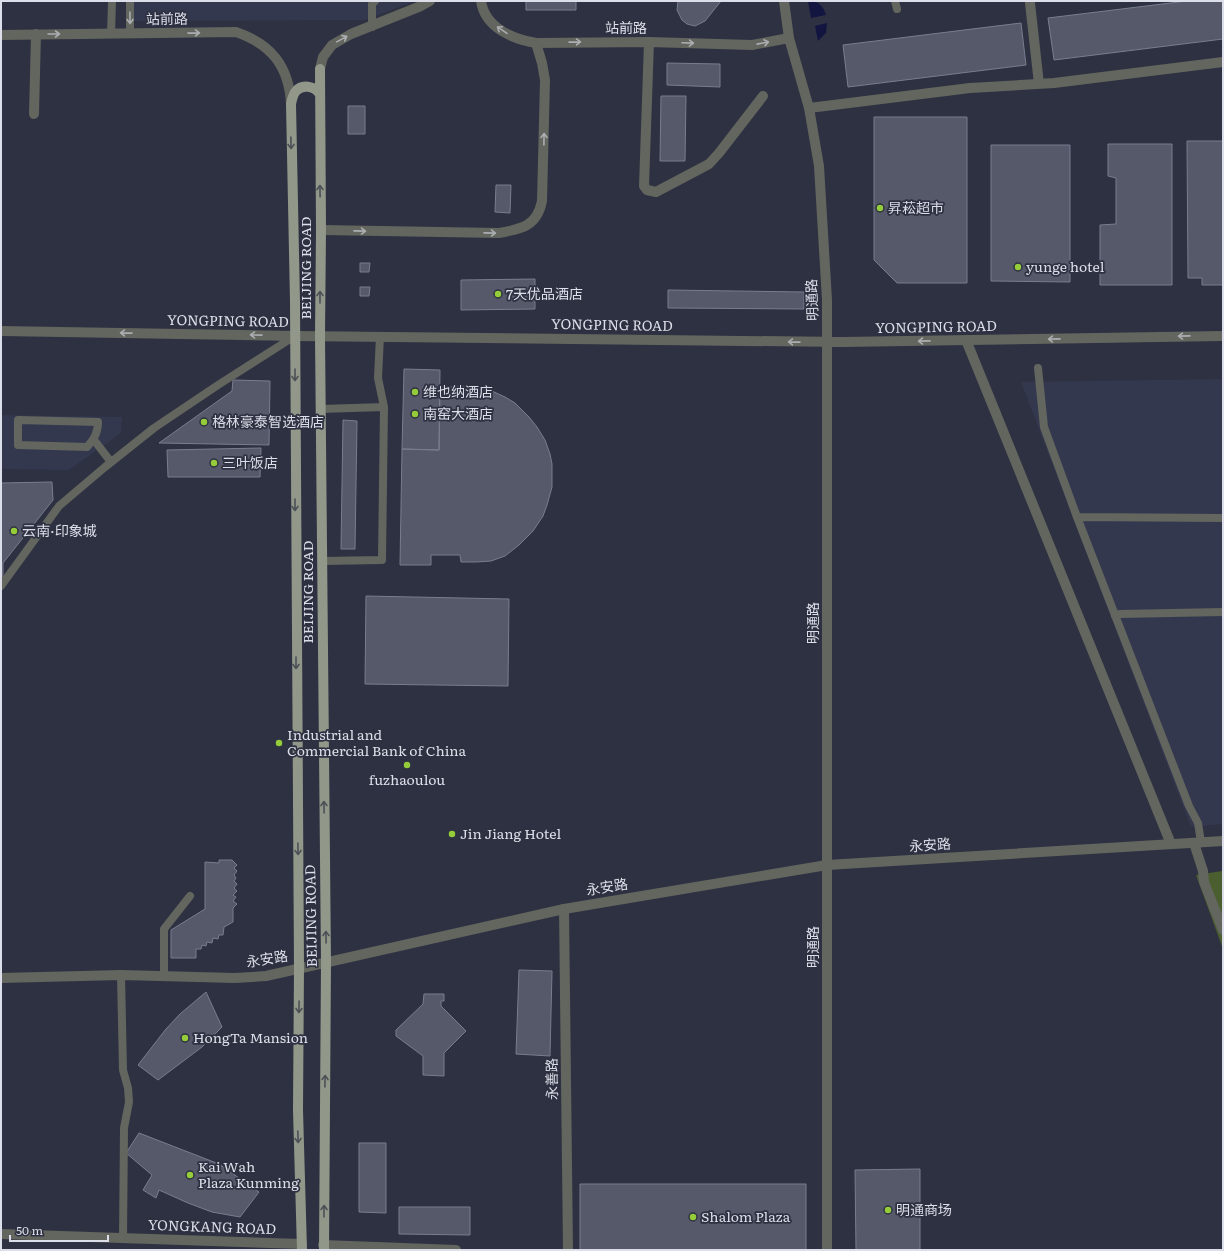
<svg xmlns="http://www.w3.org/2000/svg" width="1224" height="1251" font-family="Literata,'Noto Sans SC',serif">
<style>
.built{fill:#34384e}
.green{fill:#4a5e30}
.water{fill:#131541}
.building{fill:#55596a;stroke:#797d90}
.lines{fill:none;stroke-linecap:round;stroke-linejoin:round}
.service{stroke:#62665e;stroke-width:8}
.pedestrian{stroke:#62665e;stroke-width:10}
.minor{stroke:#62665e;stroke-width:10}
.tertiary{stroke:#62665e;stroke-width:10}
.primary{stroke:#919889;stroke-width:10}
.oneway{stroke:#abaeb1}
.oneway2{stroke:#4c5057}
.poi-dot{fill:#95cc3a;stroke:#2e3141;stroke-width:1.5}
.labels{text-anchor:middle;stroke-width:3.5;stroke-linejoin:round;paint-order:stroke}
.street-label{font-size:14px;fill:#dcdee9;stroke:#2e3141}
.poi-label{font-size:14px;fill:#dcdee9;stroke:#2e3141;text-anchor:start}
</style>
<rect width="100%" height="100%" fill="#2e3141"/>
<!-- built -->
<path class="built" d="M134 1H415L365 20 134 21Z
M1223 379V824L1191 827 1021 382Z
M1 415 122 417 121 433 69 470 1 469Z"/>
<!-- green -->
<path class="green" d="M1222 871 1223 874V949L1196 875Z"/>
<!-- water -->
<path class="water" d="M808 1C818 1 823 5 826 15L811 18Z
M827 23 826 33 818 41 815 26Z"/>
<!-- building -->
<path class="building" d="M526 1H576V10H526Z
M678 1H721L705 21 695 26 687 24 682 20 677 10Z
M1187 1H1223V39L1054 60 1048 18Z
M1021 23 1026 65 848 87 843 45Z
M667 63 720 64V87L667 85Z
M661 96H686L685 161H660Z
M348 106H365V134H348Z
M874 117H967V283H897L874 260Z
M1187 141H1223V285H1202V278H1188Z
M1108 144H1172V285H1100V225L1116 224V178L1108 176Z
M991 145H1070V282L991 281Z
M496 185H511L510 213 495 212Z
M360 263H370L369 272H360Z
M535 279V309L461 310V280Z
M360 287H370L369 296H360Z
M668 290 804 292V309L668 308Z
M404 369 440 370 439 450 402 449Z
M233 380 270 381 269 445 159 443 232 391Z
M462 386 492 391 505 397 515 403 529 417 537 427 545 440 550 454 552 464V487L547 505 543 516 533 531 519 545 505 556 491 561 476 562H461L460 555H431V565H400L402 449 439 450 440 388Z
M343 420 357 421 355 549H341Z
M261 448 260 477H168L167 450Z
M52 482 53 500 3 563V575L1 579V483Z
M366 596 509 599 508 686 365 684Z
M219 860H232L237 865 234 868 237 871 234 875 236 878 234 881 237 884 234 888 237 891 233 895 236 897 233 901 237 904 233 908V922L224 927 223 935H219L218 939 213 938 212 943 207 942 206 946 202 945 201 949H196V958H171V930L205 909V862L219 863Z
M519 970 552 971 550 1056 516 1054Z
M206 992 222 1027 202 1047 158 1080 138 1065 166 1029 180 1014Z
M424 994H444V1001H441V1006L466 1031 444 1053V1076L423 1075V1056L396 1036V1030L423 1004Z
M139 1133 219 1164 259 1192 240 1217 212 1212 188 1203 159 1190 156 1198 143 1190 152 1175 126 1153Z
M359 1143H386V1213L359 1212Z
M920 1169V1250H856L855 1170Z
M580 1184H806V1250H580Z
M399 1207H470V1235L399 1234Z"/>
<g class="lines">
<!-- service -->
<path class="service" d="M130 1V34
M895 1 897 9
M372 27V4L375 1
M111 34 112 1
M380 336 378 378 384 407
M1038 368 1044 427 1077 517 1189 806 1198 823 1201 842
M321 409 384 407 382 560 322 561
M18 420 98 422C98 433 94 439 87 447L18 445Z
M94 440 111 462
M1077 517 1223 518
M1 586 59 506 105 467 154 428 218 385 295 336
M1115 616 1120 614 1223 612
M121 975 123 1070 128 1088 129 1102 124 1128 123 1238
M164 976V929L190 896"/>
<!-- pedestrian -->
<path class="pedestrian" d="M1194 843 1203 871 1204 882 1223 930"/>
<!-- minor -->
<path class="minor" d="M784 1 789 38
M1030 3 1039 84
M649 42 644 186 647 190 656 192 709 164 719 153 763 96
M809 108 970 88 1054 83 1223 62
M34 114 36 34
M966 340 1171 844
M564 909 568 1250
M323 1245 456 1250"/>
<!-- tertiary -->
<path class="tertiary" d="M481 1C485 28 513 39 536 43L649 42 752 45 789 38 809 108 819 166 827 300V1250
M1 35 236 32C271 44 289 66 291 104
M320 69 323 57 332 45 351 34 421 6 430 1
M321 230 499 233C522 229 537 226 542 201L545 80 542 63 536 43
M1 331 295 336 843 342 1223 336
M1 978 121 975 235 978 266 976 564 909 827 865 1223 841
M1 1234 302 1244"/>
<!-- primary -->
<path class="primary" d="M320 69 321 230 320 336 326 962 324 1250
M302 1250 298 1110 299 968 295 302 291 104C292 99 293 94 296 91 302 84 314 86 319 93"/>
</g>
<!-- one-way arrows -->
<defs><path id="oneway-shaft" d="M-6 0H5M1.5-3L5.5 0L1.5 3" fill="none" stroke-width="1.6" stroke-linecap="round" stroke-linejoin="round"/></defs>
<g class="oneway">
<use href="#oneway-shaft" transform="translate(130 18) rotate(89)"/>
<use href="#oneway-shaft" transform="translate(502 30) rotate(-146)"/>
<use href="#oneway-shaft" transform="translate(194 33) rotate(-1)"/>
<use href="#oneway-shaft" transform="translate(54 34)"/>
<use href="#oneway-shaft" transform="translate(342 39) rotate(-29)"/>
<use href="#oneway-shaft" transform="translate(575 42) rotate(-1)"/>
<use href="#oneway-shaft" transform="translate(688 43) rotate(2)"/>
<use href="#oneway-shaft" transform="translate(763 43) rotate(-11)"/>
<use href="#oneway-shaft" transform="translate(544 139) rotate(-89)"/>
<use href="#oneway-shaft" transform="translate(360 231) rotate(1)"/>
<use href="#oneway-shaft" transform="translate(490 233) rotate(1)"/>
<use href="#oneway-shaft" transform="translate(126 333) rotate(-179)"/>
<use href="#oneway-shaft" transform="translate(256 335) rotate(-179)"/>
<use href="#oneway-shaft" transform="translate(1184 336) rotate(179)"/>
<use href="#oneway-shaft" transform="translate(1054 339) rotate(179)"/>
<use href="#oneway-shaft" transform="translate(924 341) rotate(179)"/>
<use href="#oneway-shaft" transform="translate(794 342) rotate(-179)"/>
</g>
<g class="oneway2">
<use href="#oneway-shaft" transform="translate(291 143) rotate(89)"/>
<use href="#oneway-shaft" transform="translate(320 191) rotate(-91)"/>
<use href="#oneway-shaft" transform="translate(320 297) rotate(-90)"/>
<use href="#oneway-shaft" transform="translate(295 375) rotate(90)"/>
<use href="#oneway-shaft" transform="translate(295 505) rotate(90)"/>
<use href="#oneway-shaft" transform="translate(296 663) rotate(90)"/>
<use href="#oneway-shaft" transform="translate(324 807) rotate(-91)"/>
<use href="#oneway-shaft" transform="translate(298 849) rotate(89)"/>
<use href="#oneway-shaft" transform="translate(326 937) rotate(-91)"/>
<use href="#oneway-shaft" transform="translate(299 1007) rotate(91)"/>
<use href="#oneway-shaft" transform="translate(325 1081) rotate(-89)"/>
<use href="#oneway-shaft" transform="translate(298 1137) rotate(88)"/>
<use href="#oneway-shaft" transform="translate(324 1211) rotate(-89)"/>
</g>
<!-- markers -->
<g class="poi-dot">
<circle cx="880" cy="208" r="4"/>
<circle cx="1018" cy="267" r="4"/>
<circle cx="498" cy="294" r="4"/>
<circle cx="415" cy="392" r="4"/>
<circle cx="415" cy="414" r="4"/>
<circle cx="204" cy="422" r="4"/>
<circle cx="214" cy="463" r="4"/>
<circle cx="14" cy="531" r="4"/>
<circle cx="279" cy="743" r="4"/>
<circle cx="407" cy="765" r="4"/>
<circle cx="452" cy="834" r="4"/>
<circle cx="185" cy="1038" r="4"/>
<circle cx="190" cy="1175" r="4"/>
<circle cx="888" cy="1210" r="4"/>
<circle cx="693" cy="1217" r="4"/>
</g>
<g class="labels">
<!-- street labels -->
<g class="street-label">
<text transform="translate(167 19) rotate(-1)" y="5">站前路</text>
<text x="626" y="33">站前路</text>
<text transform="translate(306 268) rotate(-90)" y="5">BEIJING ROAD</text>
<text transform="translate(812 300) rotate(-92)" y="5">明通路</text>
<text transform="translate(228 321) rotate(1)" y="5">YONGPING ROAD</text>
<text transform="translate(612 325) rotate(1)" y="5">YONGPING ROAD</text>
<text transform="translate(936 327) rotate(-1)" y="5">YONGPING ROAD</text>
<text transform="translate(308 592) rotate(-90)" y="5">BEIJING ROAD</text>
<text transform="translate(813 623) rotate(-90)" y="5">明通路</text>
<text transform="translate(930 845) rotate(-4)" y="5">永安路</text>
<text transform="translate(607 887) rotate(-9)" y="5">永安路</text>
<text transform="translate(311 916) rotate(-91)" y="5">BEIJING ROAD</text>
<text transform="translate(813 947) rotate(-90)" y="5">明通路</text>
<text transform="translate(267 959) rotate(-9)" y="5">永安路</text>
<text transform="translate(552 1079) rotate(-91)" y="5">永善路</text>
<text transform="translate(212 1227) rotate(2)" y="5">YONGKANG ROAD</text>
</g>
<!-- poi labels -->
<g class="poi-label">
<text x="888" y="213">昇菘超市</text>
<text x="1026" y="272">yunge hotel</text>
<text x="506" y="299">7天优品酒店</text>
<text x="423" y="397">维也纳酒店</text>
<text x="423" y="419">南窑大酒店</text>
<text x="212" y="427">格林豪泰智选酒店</text>
<text x="222" y="468">三叶饭店</text>
<text x="22" y="536">云南·印象城</text>
<text x="287" y="740">Industrial and<tspan x="287" dy="16">Commercial Bank of China</tspan></text>
<text x="407" y="785" text-anchor="middle">fuzhaoulou</text>
<text x="460" y="839">Jin Jiang Hotel</text>
<text x="193" y="1043">HongTa Mansion</text>
<text x="198" y="1172">Kai Wah<tspan x="198" dy="16">Plaza Kunming</tspan></text>
<text x="896" y="1215">明通商场</text>
<text x="701" y="1222">Shalom Plaza</text>
</g>
</g>
<!-- border -->
<rect width="1224" height="1251" fill="none" stroke="#dcdee9" stroke-width="4"/>
<!-- scale -->
<path d="M10 1235v6h98v-6" fill="none" stroke="#dcdee9" stroke-width="2"/>
<text x="16" y="1235" font-size="12" fill="#dcdee9" stroke="#2e3141" stroke-width="3" paint-order="stroke">50 m</text>
</svg>
